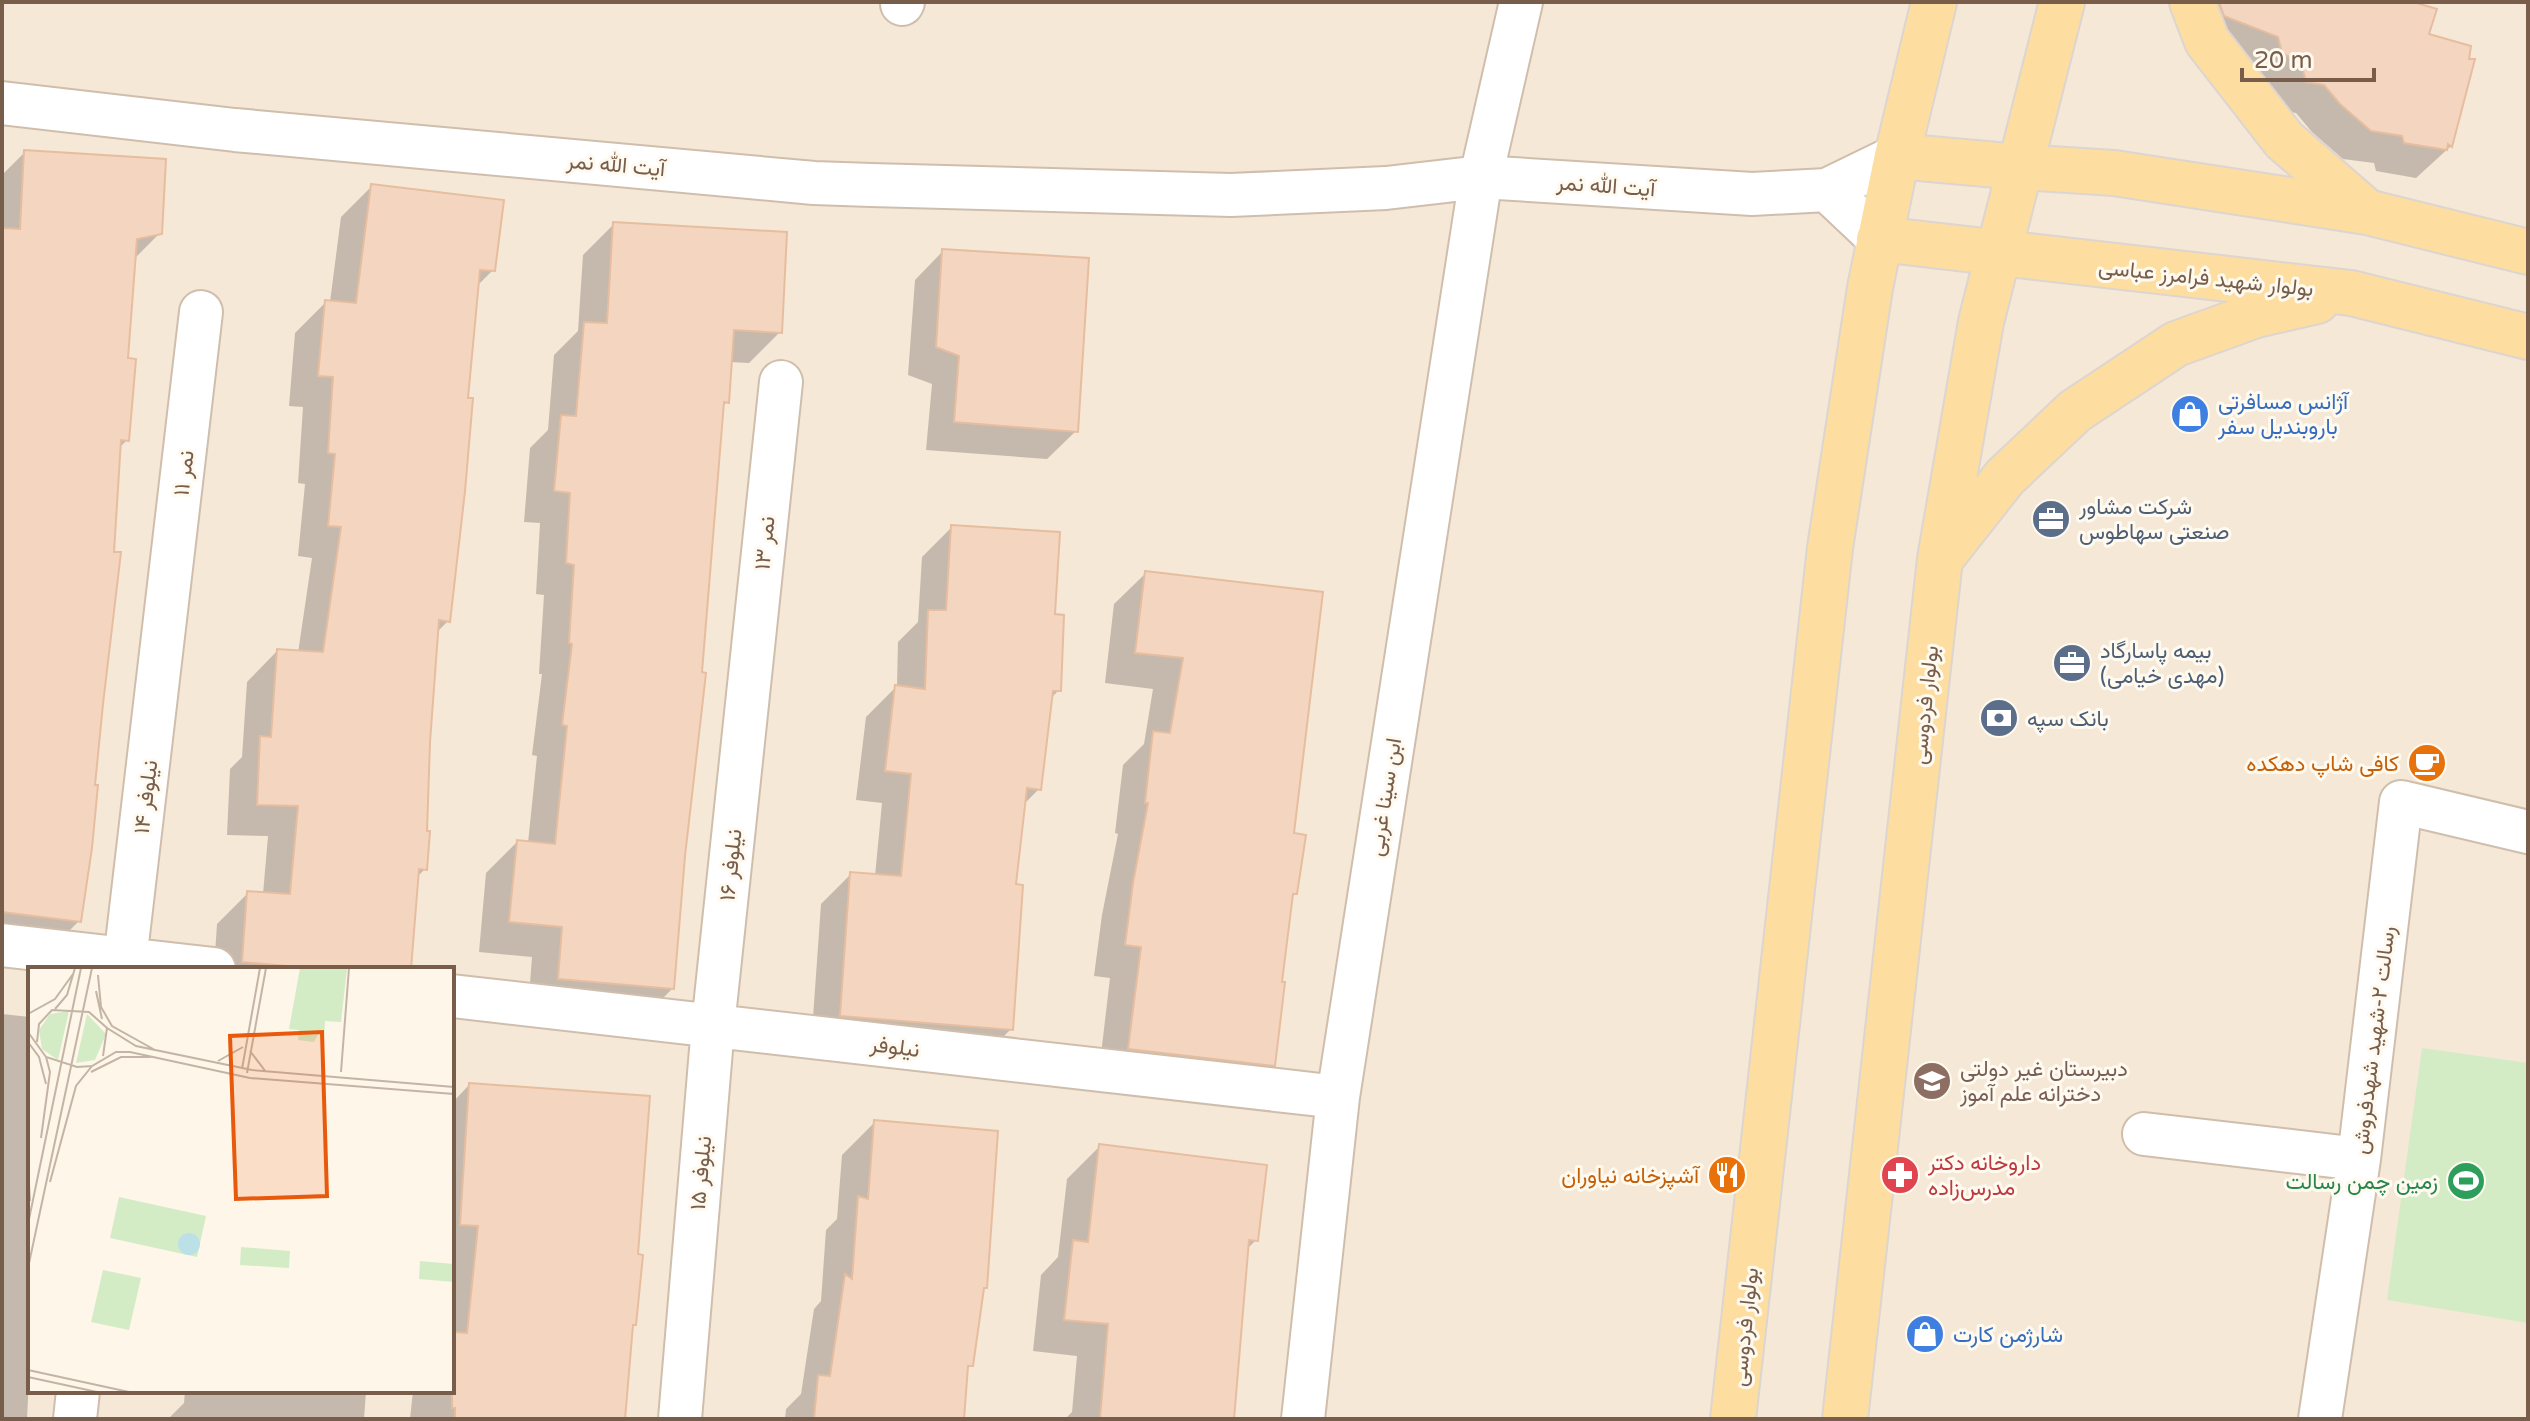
<svg xmlns="http://www.w3.org/2000/svg" width="2530" height="1421" font-family="'Varela Round',Vazirmatn,sans-serif">
<style>
.residential{fill:#f5e8d7;fill-rule:evenodd}
.green{fill:#d4ecc6}
.shadow{fill:#0003}
.building{fill:#f4d6c0;stroke:#e7bd9f;stroke-width:2}
.lines{fill:none;stroke-linecap:round;stroke-linejoin:round}
.minor-casing{stroke:#d0bead;stroke-width:46}
.major-casing{stroke:#dcd5d0;stroke-width:48}
.minor{stroke:#fff;stroke-width:42}
.major{stroke:#fddea0;stroke-width:44}
.labels{text-anchor:middle;stroke-width:6;stroke-linejoin:round;paint-order:stroke}
.street-label{font-size:22px;fill:#795d4b;stroke:#fffaf0}
.shop-label{font-size:22px;fill:#366cbe;stroke:#fffaf0;text-anchor:start}
.service-label{font-size:22px;fill:#4e5e75;stroke:#fffaf0;text-anchor:start}
.food-label{font-size:22px;fill:#c56008;stroke:#fffaf0;text-anchor:end}
.education-label{font-size:22px;fill:#785e54;stroke:#fffaf0;text-anchor:start}
.health-label{font-size:22px;fill:#be3a42;stroke:#fffaf0;text-anchor:start}
.leisure-label{font-size:22px;fill:#27864d;stroke:#fffaf0;text-anchor:end}
.inset-road{fill:none;stroke:#c4b4a5;stroke-width:2}
.view{fill:#e8590c;fill-opacity:0.15;stroke:#e8590c;stroke-width:4}
.inset-edge{fill:none;stroke:#795d4b;stroke-width:4}
</style>
<rect width="100%" height="100%" fill="#fdf6e9"/>
<!-- residential -->
<path class="residential" d="M2 2H2528V1419H2ZM30 969H452V1391H30Z"/>
<!-- green -->
<path class="green" d="M2422 1048 2528 1063V1323L2387 1300Z"/>
<!-- shadow -->
<path class="shadow" d="M2202 2H2405L2426 35 2451 146 2416 178 2376 171 2374 163 2343 159 2312 132 2296 113 2278 110Z
M25 152 160 233 134 259 125 360 127 440 118 449 79 921 47 953 2 948V175Z
M372 186 493 270 476 287 448 621 436 633 428 742 425 869 416 878 409 969H214L217 924 248 893 263 894 268 836 227 835 230 769 242 757 247 682 277 651 298 653 312 558 298 556 305 484 298 483 303 407 289 406 295 333 326 302H330L341 217Z
M614 224 780 332 749 363 730 362 727 402 722 407 673 988 642 1019 528 1010 532 957 479 952 486 873 517 842 528 843 537 756 532 755 542 674H539L544 595 536 594 540 523 524 522 530 448 548 430 554 355 578 331 583 255Z
M943 251 1076 431 1047 459 926 450 932 384 908 375 915 280Z
M952 527 1053 616 1059 690 1050 699 1039 789 1023 805 1014 886 1011 1029 981 1059 811 1046 821 904 851 874 875 876 882 803 856 800 866 717 897 686 898 642 918 622 922 557Z
M1146 573 1291 835 1295 894 1291 898 1273 1065 1242 1096 1098 1080 1110 978 1094 976 1102 915 1118 834 1115 833 1123 765 1144 744 1153 689 1105 683 1114 604Z
M2 1014 30 1017V1359L27 1419H2Z
M469 1085 636 1256 634 1325 631 1327 623 1419H410L413 1391H452V1103Z
M875 1122 986 1287 982 1291 971 1365 966 1371 962 1419H785L786 1409 801 1394 814 1309 821 1301 826 1230 837 1219 842 1155Z
M1099 1147 1256 1240 1246 1250 1234 1419H1065L1072 1412 1077 1356 1033 1351 1041 1275 1058 1257 1067 1179Z
M185 1391H366L364 1419H168L184 1403Z"/>
<!-- building -->
<path class="building" d="M2219 2H2413L2437 9 2429 34 2471 46 2469 59H2475L2452 147 2448 144 2447 150 2404 143 2402 136 2371 131 2340 104 2324 85 2306 82 2301 63 2282 53 2278 37 2224 16Z
M24 150 166 159 162 234 137 239 128 358 136 359 129 441 121 440 114 552H121L103 704 95 785H98L92 848 81 922 2 912V228L20 229Z
M371 184 504 200 495 271 480 270 468 398H473L465 491 450 622 439 620 430 742 427 831H430L427 870 419 869 411 969H320L242 962 247 891 290 894 298 806 257 805 260 736 271 737 277 649 323 652 341 527 328 526 335 454 328 453 333 377 318 376 325 300 356 303Z
M613 222 787 232 782 333 734 330 729 403 724 402 702 672 706 673 685 856 674 989 558 979 562 927 509 922 517 840 555 844 567 726 562 725 572 644 569 643 574 565 566 563 570 493 554 491 561 415 576 416 584 322 607 323Z
M942 249 1089 258 1078 432 954 422 959 356 936 347Z
M951 525 1060 532 1055 614 1064 615 1061 691H1053L1041 790 1027 788 1016 884 1023 885 1013 1030 840 1016 850 872 901 876 911 774 885 771 895 685 925 689 928 610H946Z
M1145 571 1323 592 1294 833 1306 835 1297 894H1293L1282 982H1285L1275 1066 1128 1049 1141 947 1125 945 1133 883 1148 803H1145L1153 731 1170 733 1183 658 1135 653Z
M469 1083 650 1096 638 1254 643 1255 636 1325H633L625 1419H455V1408H452V1332L467 1333 478 1226 460 1225Z
M874 1120 998 1131 987 1288H984L973 1366H968L964 1419H814L818 1375 830 1376 845 1274 852 1279 858 1196 868 1199Z
M1099 1144 1267 1165 1258 1241 1249 1240 1234 1419H1100L1108 1324 1064 1320 1073 1240 1088 1242Z"/>
<g class="lines">
<!-- minor casing -->
<g class="minor-casing">
<path id="minor" d="M902 4 903 2
M2 103 235 130 814 183 871 185 1231 195 1386 188 1481 177 1752 194 1827 190 1897 156
M1827 190 1879 239
M2 945 214 969
M124 969 201 312
M452 996 1338 1097
M2144 1134 2359 1159
M75 1419 78 1391
M680 1419 713 1026 781 382
M1303 1419 1338 1097 1481 177 1521 2
M2320 1419 2359 1159 2401 802 2528 832"/>
</g>
<!-- major casing -->
<g class="major-casing">
<path id="major" d="M2192 2 2207 41 2284 140 2367 212
M1897 156 2019 167 2114 173 2367 212 2528 252
M1879 239 2351 293 2528 337
M1942 557 2005 477 2075 411 2176 344 2256 315 2317 301
M1733 1419 1830 548 1870 288 1897 156 1934 2
M1845 1419 1940 559 1981 322 2062 2"/>
</g>
<!-- minor -->
<use href="#minor" class="minor"/>
<!-- major -->
<use href="#major" class="major"/>
</g>
<!-- icons -->
<defs>
<g id="shop-disc" transform="scale(2)"><circle r="9.5" fill="#3f7fe0" stroke="#fffaf0"/><path d="M-5-2.5h2.3a2.7 3.5 0 0 1 5.4 0H5L5.5 6h-11ZM-1.5-2.5h3a1.5 2.3 0 0 0-3 0Z" fill="#fff"/></g>
<g id="office-disc" transform="scale(2)"><circle r="9.5" fill="#5c6f8a" stroke="#fffaf0"/><path d="M-6-3h4V-5.5h4V-3h4V5H-6ZM-1-4.5V-3h2v-1.5ZM-6 0V1H6V0Z" fill="#fff"/></g>
<g id="bank-disc" transform="scale(2)"><circle r="9.5" fill="#5c6f8a" stroke="#fffaf0"/><path d="M-6-4H6V4H-6ZM0-2.3a2.3 2.3 0 1 0 0 4.6a2.3 2.3 0 1 0 0-4.6Z" fill="#fff"/></g>
<g id="cafe-disc" transform="scale(2)"><circle r="9.5" fill="#e8710a" stroke="#fffaf0"/><path d="M-5.5-4.5H6V0H3Q3 3.5 0 3.5H-2.5Q-5.5 3.5-5.5 0ZM3-3.2v2h1.7v-2ZM-6 4.5H4V6H-6Z" fill="#fff"/></g>
<g id="school-disc" transform="scale(2)"><circle r="9.5" fill="#8d6e63" stroke="#fffaf0"/><path d="M0-5L7-2L0 1L-7-2ZM-4 1L0 2.5L4 1V4Q0 6-4 4Z" fill="#fff"/></g>
<g id="restaurant-disc" transform="scale(2)"><circle r="9.5" fill="#e8710a" stroke="#fffaf0"/><path d="M-5-6h1v4h1v-4h1v4h1v-4h1v5L-1.5 .5V6h-2V.5L-5-1ZM5-6V6H3V1.5H1.5Q1.5-4 5-6Z" fill="#fff"/></g>
<g id="pharmacy-disc" transform="scale(2)"><circle r="9.5" fill="#e0444e" stroke="#fffaf0"/><path d="M-2-6h4v4h4v4h-4v4h-4v-4h-4v-4h4Z" fill="#fff"/></g>
<g id="stadium-disc" transform="scale(2)"><circle r="9.5" fill="#2e9e5b" stroke="#fffaf0"/><path d="M0-5a6.5 5 0 1 0 0 10a6.5 5 0 1 0 0-10ZM-3.5-1.8h7v3.6h-7Z" fill="#fff"/></g>
</defs>
<g fill-rule="evenodd">
<use href="#shop-disc" x="2190" y="414"/>
<use href="#office-disc" x="2051" y="519"/>
<use href="#office-disc" x="2072" y="663"/>
<use href="#bank-disc" x="1999" y="718"/>
<use href="#cafe-disc" x="2427" y="763"/>
<use href="#school-disc" x="1932" y="1081"/>
<use href="#restaurant-disc" x="1727" y="1175"/>
<use href="#pharmacy-disc" x="1900" y="1175"/>
<use href="#stadium-disc" x="2466" y="1181"/>
<use href="#shop-disc" x="1925" y="1334"/>
</g>
<g class="labels">
<!-- street labels -->
<g class="street-label">
<text transform="translate(616 164) rotate(5)" y="8">آیت الله نمر</text>
<text transform="translate(1606 185) rotate(4)" y="8">آیت الله نمر</text>
<text transform="translate(2206 277) rotate(6)" y="8">بولوار شهید فرامرز عباسی</text>
<text transform="translate(183 473) rotate(-83)" y="8">نمر ۱۱</text>
<text transform="translate(764 543) rotate(-84)" y="8">نمر ۱۳</text>
<text transform="translate(1924 705) rotate(-84)" y="8">بولوار فردوسی</text>
<text transform="translate(145 797) rotate(-83)" y="8">نیلوفر ۱۴</text>
<text transform="translate(1384 797) rotate(-81)" y="8">ابن سینا غربی</text>
<text transform="translate(730 865) rotate(-84)" y="8">نیلوفر ۱۶</text>
<text transform="translate(2373 1040) rotate(-83)" y="8">رسالت ۲-شهید شهدفروش</text>
<text transform="translate(895 1046) rotate(7)" y="8">نیلوفر</text>
<text transform="translate(700 1173) rotate(-85)" y="8">نیلوفر ۱۵</text>
<text transform="translate(1744 1327) rotate(-84)" y="8">بولوار فردوسی</text>
</g>
<!-- shop labels -->
<g class="shop-label">
<text x="2218" y="409">آژانس مسافرتی<tspan x="2218" dy="25">باروبندیل سفر</tspan></text>
<text x="1953" y="1342">شارژمن کارت</text>
</g>
<!-- service labels -->
<g class="service-label">
<text x="2079" y="514">شرکت مشاور<tspan x="2079" dy="25">صنعتی سهاطوس</tspan></text>
<text x="2100" y="658">بیمه پاسارگاد<tspan x="2100" dy="25">(مهدی خیامی)</tspan></text>
<text x="2027" y="726">بانک سپه</text>
</g>
<!-- food labels -->
<g class="food-label">
<text x="2399" y="771">کافی شاپ دهکده</text>
<text x="1699" y="1183">آشپزخانه نیاوران</text>
</g>
<!-- education labels -->
<g class="education-label">
<text x="1960" y="1076">دبیرستان غیر دولتی<tspan x="1960" dy="25">دخترانه علم آموز</tspan></text>
</g>
<!-- health labels -->
<g class="health-label">
<text x="1928" y="1170">داروخانه دکتر<tspan x="1928" dy="25">مدرس‌زاده</tspan></text>
</g>
<!-- leisure labels -->
<g class="leisure-label">
<text x="2438" y="1189">زمین چمن رسالت</text>
</g>
</g>
<!-- overview -->
<g transform="translate(28 967)">
<rect width="426" height="426" fill="#fdf6e9"/>
<path d="M272 1 319 2 313 55 297 54 296 76 292 64 286 75 270 73 271 63 261 62ZM41 44 30 93 14 82 11 63 22 47ZM59 47 78 67 67 93 48 96ZM91 230 178 249 169 290 82 271ZM213 280 262 284 261 301 212 298ZM392 294 426 297V315L391 312ZM75 303 113 311 101 363 63 355Z" fill="#d4ecc6"/>
<path d="M150 277a11 11 0 1 1 22 0a11 11 0 1 1-22 0Z" fill="#bce0e8"/>
<path class="inset-road" d="M70 8 73 40 84 59 127 83M68 24 74 52M27 42 39 28 47 1M0 47 27 32 45 7M79 61 108 79 224 103 426 120M0 65 18 90 49 100 64 99 88 85H102L222 111 426 127M0 75 11 90 18 117M9 75 11 57 24 43 61 45 79 61 75 89M222 84 238 105M190 94 215 80M214 102 232 1M63 105 93 90H123M313 105 321 1M219 106 238 1M13 171 22 105 18 90M0 199 2 234M22 215 48 119 64 99M0 257 53 1M0 301 64 1M0 403 101 425M0 410 69 425"/>
<path class="view" d="M294 65 299 229 208 232 202 69Z"/>
<rect width="426" height="426" class="inset-edge"/>
</g>
<!-- border -->
<rect width="2530" height="1421" fill="none" stroke="#795d4b" stroke-width="8"/>
<!-- scale -->
<path d="M2242 68v12h132v-12" fill="none" stroke="#795d4b" stroke-width="4"/>
<text x="2254" y="68" font-size="24" fill="#795d4b" stroke="#fffaf0" stroke-width="6" paint-order="stroke">20 m</text>
</svg>
